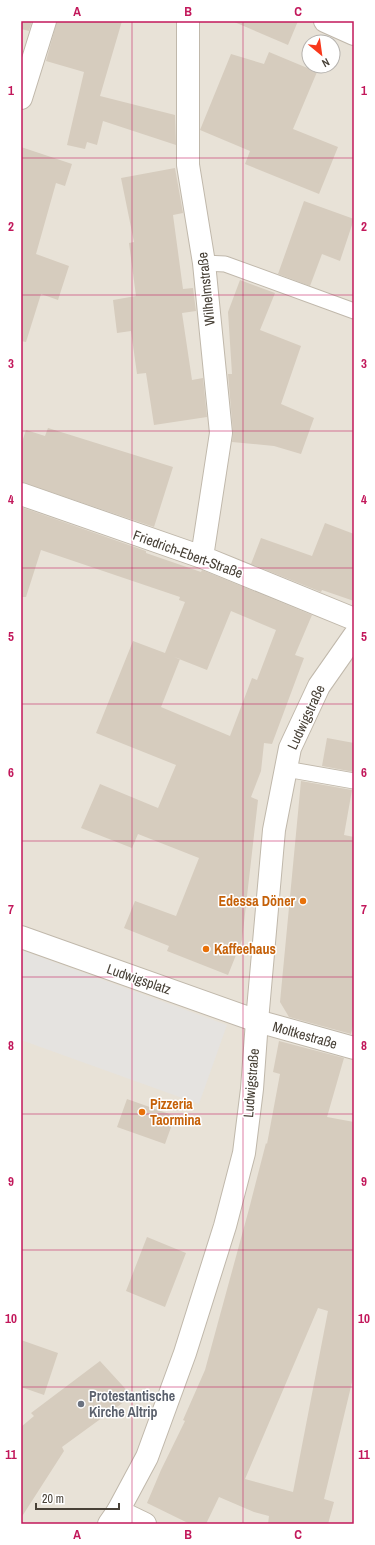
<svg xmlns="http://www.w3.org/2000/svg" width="375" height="1545" font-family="'Archivo Narrow',sans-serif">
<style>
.residential{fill:#e8e2d7;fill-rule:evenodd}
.parking{fill:#e5e3e0}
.building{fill:#d6ccbe;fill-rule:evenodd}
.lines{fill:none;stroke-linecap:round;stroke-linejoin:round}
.service-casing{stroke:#c0b8ab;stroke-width:17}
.minor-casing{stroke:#c0b8ab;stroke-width:24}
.tertiary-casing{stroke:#c0b8ab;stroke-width:24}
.service{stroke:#fff;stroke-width:15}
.minor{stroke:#fff;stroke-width:22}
.tertiary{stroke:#fff;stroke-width:22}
.grid{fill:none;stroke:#c2185b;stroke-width:1;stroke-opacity:0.55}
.food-dot{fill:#e8710a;stroke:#fff;stroke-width:1.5}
.worship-dot{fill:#6b7280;stroke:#fff;stroke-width:1.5}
.labels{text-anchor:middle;stroke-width:3;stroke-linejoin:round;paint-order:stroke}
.street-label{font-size:14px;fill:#484137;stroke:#fff}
.food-label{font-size:14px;font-weight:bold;fill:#c56008;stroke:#fff;text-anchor:start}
.worship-label{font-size:14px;font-weight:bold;fill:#5b616d;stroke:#fff;text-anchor:start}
.neatline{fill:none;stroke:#c2185b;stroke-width:1.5}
.grid-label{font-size:13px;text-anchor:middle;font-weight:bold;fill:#c2185b}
</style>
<rect width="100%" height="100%" fill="#f4f0e9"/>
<!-- residential -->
<path class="residential" d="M21 21H354V1524H21ZM309 42H333V66H309Z"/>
<!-- parking -->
<path class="parking" d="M21 950 227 1025 199 1104 21 1040Z"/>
<!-- building -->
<path class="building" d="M21 21H32L29 31 21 29Z
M57 21H122L100 96 175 115 176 145 103 121 97 145 87 142 85 149 67 145 84 72 46 61Z
M232 21H298L288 45Z
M269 52 317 72 293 129 338 147 319 194 245 164 250 151 200 130 231 54 264 64Z
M21 147 72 164 65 186 56 183 36 254 69 266 58 300 41 294 26 342 21 341Z
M175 168 183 213 173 215 183 289 193 288 196 311 182 313 192 380 203 378 207 417 154 425 146 373 137 374 131 331 117 333 113 300 136 296 129 243 134 242 121 178Z
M304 201 354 219 340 261 322 254 310 286 278 274Z
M240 280 275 293 260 330 301 346 281 404 314 418 301 454 274 446 232 442 233 432 228 374H232L228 312Z
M48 428 173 467 154 527 21 482V445L26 430 45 436Z
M21 507 146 551V553L201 572 202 570 312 615 295 655 304 658 272 744 264 743 261 771 251 797 258 800 242 940 228 975 167 951 169 946 124 928 135 901 176 916 199 858 138 834 132 848 81 828 100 784 158 808 176 765 96 733 133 641 165 653 185 602 179 600 180 597 41 550 26 597H21ZM231 611 276 630 257 680 252 678 230 736 161 707 180 659 174 657 207 670Z
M325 523 354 534V601L322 590 321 592 251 564 261 538 312 556Z
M327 738 354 743V772L322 766Z
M301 781 352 790 344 835 354 837V1022L351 1034 289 1017 280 1002Z
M279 1041 344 1058 327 1117 354 1122V1374L324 1499 334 1502 328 1524H268L269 1516 254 1512 219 1497 206 1524H190L147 1503 161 1470 185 1421 183 1420 205 1370 249 1209 266 1143 267 1144 280 1074 273 1072ZM318 1308 328 1311 293 1492 245 1479Z
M127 1099 175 1116 165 1144 117 1127Z
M147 1237 186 1253 165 1307 126 1291Z
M21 1340 58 1353 44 1395 21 1387Z
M100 1361 132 1396 62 1447 64 1451 21 1518V1427L34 1416 31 1413Z"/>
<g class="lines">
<!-- service casing -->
<g class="service-casing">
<path id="service" d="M204 263 225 264 354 311
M286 769 354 781"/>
</g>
<!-- minor casing -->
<g class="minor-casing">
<path id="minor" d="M188 21V165L204 263 221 433 202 557
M325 21 354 34
M21 98 45 21
M21 494 202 557 354 619
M21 937 257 1021 354 1048
M118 1511 145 1524"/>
</g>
<!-- tertiary casing -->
<g class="tertiary-casing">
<path id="tertiary" d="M109 1524 118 1511 147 1457 185 1353 225 1226 244 1153 252 1089 257 1021 274 830 290 748 319 686 354 636"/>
</g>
<!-- service -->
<use href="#service" class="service"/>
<!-- minor -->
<use href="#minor" class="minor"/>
<!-- tertiary -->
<use href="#tertiary" class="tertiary"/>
</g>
<!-- grid -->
<path class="grid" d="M132 21V1524M243 21V1524M21 158H354M21 295H354M21 431H354M21 568H354M21 704H354M21 841H354M21 977H354M21 1114H354M21 1250H354M21 1387H354"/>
<!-- markers -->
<g class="food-dot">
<circle cx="303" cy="901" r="4"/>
<circle cx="206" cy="949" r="4"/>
<circle cx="142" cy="1112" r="4"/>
</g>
<circle class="worship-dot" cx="81" cy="1404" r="4"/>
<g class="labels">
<!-- street labels -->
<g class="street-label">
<text transform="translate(206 289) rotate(-96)" y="5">Wilhelmstraße</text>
<text transform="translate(188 554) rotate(20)" y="5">Friedrich-Ebert-Straße</text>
<text transform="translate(306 717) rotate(-65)" y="5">Ludwigstraße</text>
<text transform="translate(139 979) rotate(19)" y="5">Ludwigsplatz</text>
<text transform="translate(305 1035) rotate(16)" y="5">Moltkestraße</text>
<text transform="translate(251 1083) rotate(-85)" y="5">Ludwigstraße</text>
</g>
<!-- food labels -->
<g class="food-label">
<text x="295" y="906" text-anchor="end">Edessa Döner</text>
<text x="214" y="954">Kaffeehaus</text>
<text x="150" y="1109">Pizzeria<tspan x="150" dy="16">Taormina</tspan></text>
</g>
<!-- worship labels -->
<g class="worship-label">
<text x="89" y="1401">Protestantische<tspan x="89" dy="16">Kirche Altrip</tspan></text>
</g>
</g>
<!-- border -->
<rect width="375" height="1545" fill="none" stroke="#ffffff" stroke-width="44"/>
<!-- north arrow -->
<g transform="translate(321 54) rotate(151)"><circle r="19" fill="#ffffff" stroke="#b6b3af"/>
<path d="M0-3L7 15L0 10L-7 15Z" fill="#f8381c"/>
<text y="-6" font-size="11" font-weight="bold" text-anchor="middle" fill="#484137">N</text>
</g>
<!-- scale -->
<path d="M36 1503v6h83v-6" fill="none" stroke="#484137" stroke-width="2"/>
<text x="42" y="1503" font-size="12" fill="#484137" stroke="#ffffff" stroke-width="3" paint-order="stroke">20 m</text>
<rect x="22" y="22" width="331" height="1501" class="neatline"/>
<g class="grid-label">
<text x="77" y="16">A</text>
<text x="188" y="16">B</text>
<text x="298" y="16">C</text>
<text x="11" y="95">1</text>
<text x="364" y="95">1</text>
<text x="11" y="231">2</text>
<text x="364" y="231">2</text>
<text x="11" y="368">3</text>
<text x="364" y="368">3</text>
<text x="11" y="504">4</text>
<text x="364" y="504">4</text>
<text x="11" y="641">5</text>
<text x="364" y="641">5</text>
<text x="11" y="777">6</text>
<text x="364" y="777">6</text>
<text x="11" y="914">7</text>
<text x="364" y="914">7</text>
<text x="11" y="1050">8</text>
<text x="364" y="1050">8</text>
<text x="11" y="1186">9</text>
<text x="364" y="1186">9</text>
<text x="11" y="1323">10</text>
<text x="364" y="1323">10</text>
<text x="11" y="1459">11</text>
<text x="364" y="1459">11</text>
<text x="77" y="1539">A</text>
<text x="188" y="1539">B</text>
<text x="298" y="1539">C</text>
</g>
</svg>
